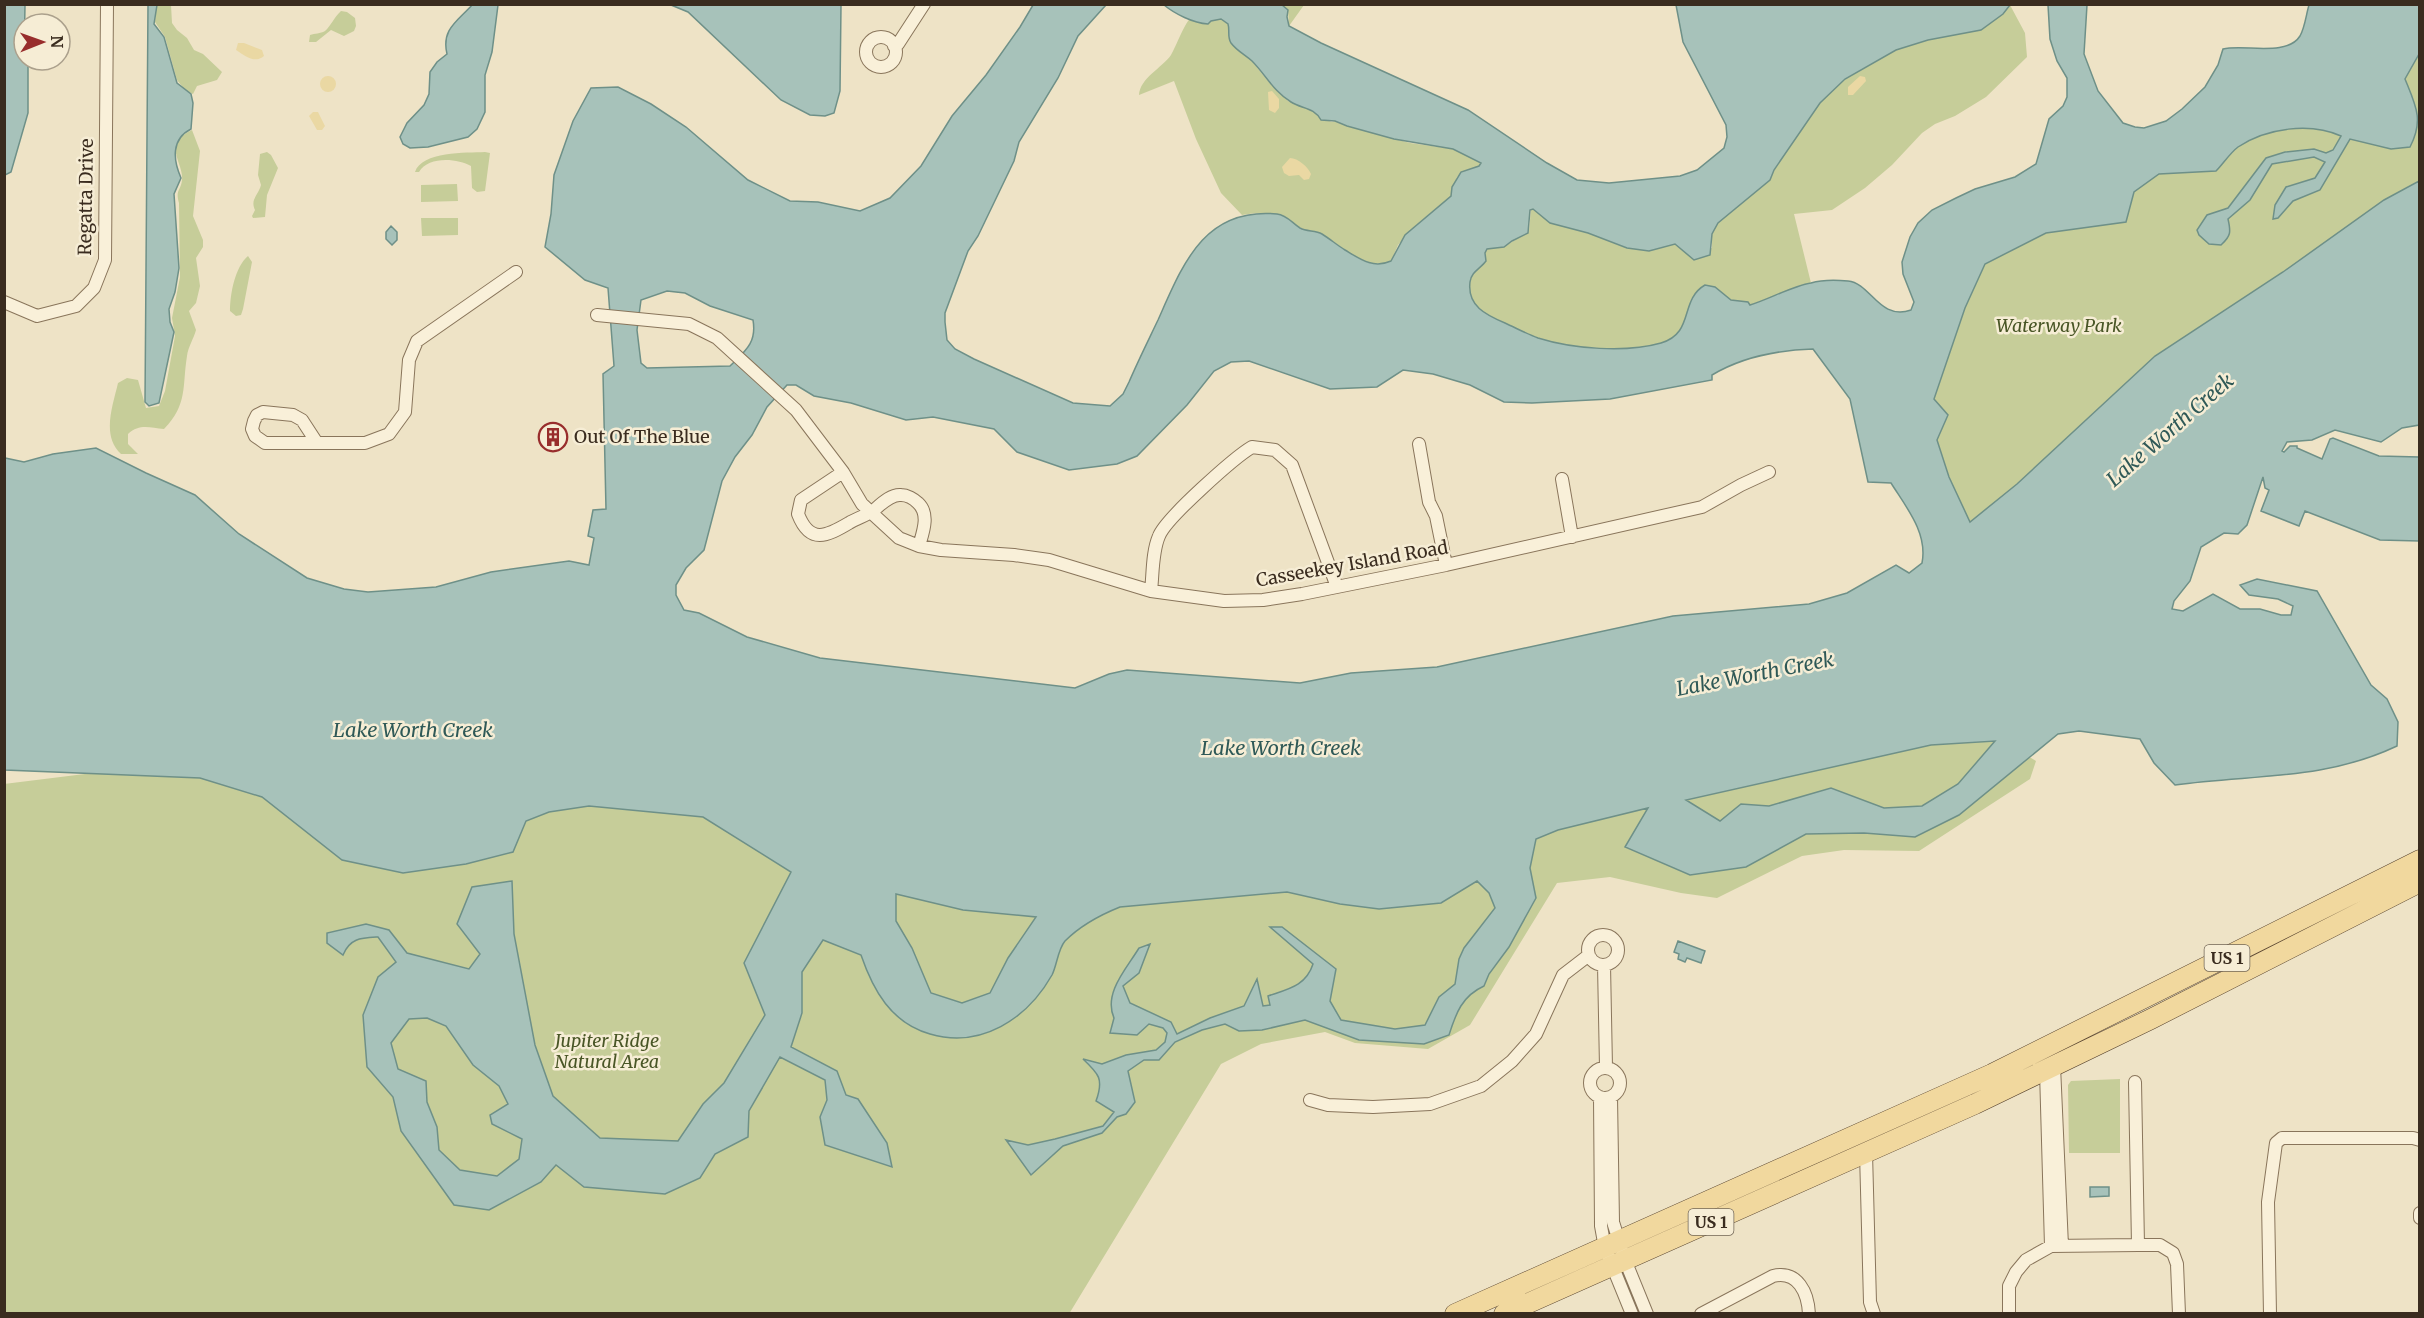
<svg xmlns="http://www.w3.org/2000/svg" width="2424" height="1318" font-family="Merriweather,serif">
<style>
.green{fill:#c6cd99}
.sand{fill:#ead8a3}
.water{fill:#a7c2ba;stroke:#6e9088;stroke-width:1.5;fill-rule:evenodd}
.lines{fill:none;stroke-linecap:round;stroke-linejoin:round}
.street-casing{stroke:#89755b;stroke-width:14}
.primary-casing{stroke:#57432f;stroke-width:21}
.street{stroke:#f9f0d9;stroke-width:12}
.primary{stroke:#f1d89e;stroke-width:20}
.labels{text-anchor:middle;stroke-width:5;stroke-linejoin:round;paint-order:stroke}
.shield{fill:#f6edd5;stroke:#726656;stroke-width:1.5}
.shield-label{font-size:16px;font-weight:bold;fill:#3a2c1f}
.street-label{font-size:18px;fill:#3a2c1f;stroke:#f6edd5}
.park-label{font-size:18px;font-style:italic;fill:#495626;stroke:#f6edd5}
.poi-label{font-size:18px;fill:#3a2c1f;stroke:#f6edd5;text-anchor:start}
.water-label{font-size:20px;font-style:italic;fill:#2f5957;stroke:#f6edd5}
</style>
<rect width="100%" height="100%" fill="#eee3c6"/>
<!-- green -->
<path class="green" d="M156 5H171L172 23 177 30 187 38 194 50 203 54 222 72 217 80 197 86 193 94 185 90 177 80 165 37 155 22Z
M1282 5H1304L1289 26 1288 10Z
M2010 5 2025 33 2027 57 1986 97 1955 116 1935 124 1922 133 1892 165 1865 188 1832 210 1794 214 1811 283 1750 305 1748 302 1731 300 1715 287 1691 299C1689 312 1685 331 1672 339 1644 355 1567 348 1537 338 1526 334 1515 328 1504 323 1497 320 1488 318 1483 313 1471 305 1468 290 1471 276L1486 261 1485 253 1487 248 1507 245 1529 231 1531 209H1533L1550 223 1588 233 1627 248 1649 251 1675 244 1679 245 1687 254 1712 248V234L1718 223 1770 180 1774 170 1820 103 1845 79 1896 50 1928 40 1981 30 2003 14Z
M2419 5V192L1995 522 1956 521 1940 474 1930 379 1987 250Z
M341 11 347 12 355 18 356 26 354 31 344 36 331 30 316 42H309L310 35C315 33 320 34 325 31 331 26 334 17 341 11Z
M1220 14 1228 24 1231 43 1251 60 1267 80 1288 101 1307 107 1319 114V117L1332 122 1335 121 1347 126 1410 143 1453 149 1480 161 1481 165 1457 177 1451 196 1414 227 1398 245 1391 261C1364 272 1343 245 1321 234 1314 230 1306 232 1299 227 1292 222 1288 217 1280 215 1268 212 1254 213 1242 215L1221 193 1196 139 1174 81 1139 95C1140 78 1162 68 1171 55 1176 47 1185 21 1192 17 1199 14 1212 15 1220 14Z
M192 130 200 151 193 216 203 240V247L196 258 200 286 196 303 189 311 196 330C194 338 188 347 187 356 182 387 188 404 164 429 150 428 140 423 128 434V444L138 454H121C101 436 113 405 118 383L127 378 138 380 146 408 159 406 165 391 175 336 172 318 180 277 179 203C175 189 181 191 182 180 184 163 161 144 192 130Z
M267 152 271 155 278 168 267 195 265 217 253 218 252 216 255 210C250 199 258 196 261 185L258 175 260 154Z
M485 152 490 153 485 191 477 192 472 188 471 166C457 158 428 156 419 172H415C422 151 466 153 485 152Z
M457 184 458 201 421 202V185Z
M458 218V235L422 236 421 218Z
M248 256 252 262 243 309 241 315 236 316 230 311C230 294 235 267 248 256Z
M1994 736 2036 761 2030 779 1919 851 1844 850 1802 856 1717 898 1681 893 1610 877 1557 883 1470 1025 1428 1049 1355 1043 1325 1032 1261 1044 1221 1064 1069 1314 5 1313 4 784 278 750 471 781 1287 892 1340 904 1551 824 1856 751Z
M2120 1079V1153H2069L2068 1085 2071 1081Z"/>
<!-- sand -->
<path class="sand" d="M238 43H244L262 50 264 56C255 64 245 56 236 50Z
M1860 76 1865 77 1866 81 1853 95H1848V87Z
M320 84a8 8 0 1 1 16 0a8 8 0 1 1-16 0Z
M1272 91 1279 99V108L1275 113 1269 110 1268 92Z
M313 112H318L325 126 322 130H317L309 116Z
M1290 158C1298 158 1308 167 1311 174L1309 179 1304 180 1299 175 1289 176 1284 173 1282 167Z"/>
<!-- water -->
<path class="water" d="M4 5H25L24 60H28V113L11 172 5 175Z
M157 5 154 24 164 37 177 83 191 94 193 103 191 129C171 139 173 160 181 178L174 194 179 268 175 292 169 309 170 322 174 332 159 403 149 406 145 402 148 5Z
M472 5H498L492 52 485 75V112L477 129 468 137 428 147 410 148 403 144 400 137 407 123 424 105 429 94 430 72 437 62 447 54C441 29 458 21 472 5Z
M671 5H841L840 91 834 113 825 116 810 115 781 100 688 12Z
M1033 5H1106L1078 36 1058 78 1019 142 1014 161 978 236 968 251 945 313V322L947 340 955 349 974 359 1073 403 1110 406 1123 394 1129 382C1138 361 1148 341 1158 320 1183 264 1204 207 1277 214 1287 215 1292 223 1300 228 1307 232 1315 230 1322 234 1330 239 1337 245 1345 250 1360 259 1373 269 1391 261L1405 235 1451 196 1452 187 1461 172 1479 166 1481 163 1453 149 1394 139 1347 126 1335 121 1321 120C1314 107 1302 109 1291 102 1274 92 1265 74 1252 61 1245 55 1236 50 1231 43 1227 37 1230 30 1228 24L1221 19 1211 21 1208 24C1193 23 1175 14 1164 5H1282L1288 10 1287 17 1289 26 1321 43 1468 110 1547 163 1577 180 1609 183 1680 176 1697 170 1724 148 1727 137 1726 125 1683 42 1676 5H2010L2003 14 1981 30 1928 40 1896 50 1845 79 1820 103 1774 170 1770 180 1718 223 1712 234 1710 255 1694 260 1675 244 1649 251 1627 248 1588 233 1550 223 1533 209 1530 210 1528 233 1512 241 1504 247 1487 249 1485 253 1486 261C1481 268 1471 272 1470 282 1467 306 1486 315 1505 323 1516 328 1527 334 1538 338 1573 349 1626 353 1661 343 1695 333 1679 300 1705 285L1715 287 1731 300 1748 302 1750 305C1770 299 1792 286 1811 283 1821 280 1837 280 1848 281 1871 283 1879 321 1911 310L1914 302 1903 274 1902 262 1910 237 1918 223 1932 210 1956 198 1975 189 2015 177 2036 164 2049 119 2063 106 2067 97V78L2057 61 2050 39 2048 5H2087L2084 54 2098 91 2123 123 2135 127 2144 128 2166 121 2182 109 2205 87 2218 65 2223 49C2244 44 2287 57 2300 36 2305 27 2306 15 2309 5H2419V54L2405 79C2416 106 2424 120 2410 147L2391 149 2350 139 2320 190 2293 201 2278 218 2273 219 2275 205 2286 187 2315 178 2325 162 2314 157 2272 164 2250 200 2228 219C2231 232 2231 236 2221 245L2209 244 2199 235 2197 230 2207 215 2228 208 2266 158 2285 152 2314 149 2326 153 2333 150 2341 136C2310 122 2266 128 2238 147 2230 153 2223 164 2216 171L2159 174 2134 192 2126 222 2046 233 1985 264 1965 308 1934 399 1948 415 1937 440 1949 477 1970 522 2017 484 2155 356 2283 272 2384 200 2419 181V425L2402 428 2381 442 2335 430 2312 440 2287 442 2282 451 2284 452 2290 446H2297V448L2322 459 2330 439 2333 438 2379 456 2419 457V541L2380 540 2305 511 2299 526 2261 511 2269 490 2265 488 2263 477 2247 525 2238 534 2224 533 2201 547 2190 581 2174 601 2172 609 2183 611 2213 594 2240 609H2260L2281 615H2291L2293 606 2278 599 2249 595 2240 585 2257 579 2317 591 2371 685 2387 699 2398 722 2397 746C2323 781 2253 774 2175 785L2154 763 2140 739 2079 731 2058 734 1959 815 1915 837 1864 833 1806 834 1746 867 1690 875 1625 847 1648 808 1558 830 1536 839 1530 868 1536 898 1509 947 1489 974 1484 986C1462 996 1456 1013 1449 1035L1424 1044 1359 1040 1305 1020 1262 1030 1239 1031 1225 1024 1202 1030 1175 1042 1159 1060H1144L1128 1071 1135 1102 1126 1114 1117 1117 1102 1133 1063 1146 1031 1175 1006 1140 1028 1145 1055 1139 1103 1126 1114 1112 1096 1101C1104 1079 1099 1074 1083 1059L1102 1064 1126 1055 1156 1050 1165 1042 1167 1033 1163 1028 1149 1024 1137 1035 1110 1033 1114 1018C1103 993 1127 968 1139 948L1150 944 1139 973 1123 986 1130 1003 1171 1022 1177 1034 1210 1018 1244 1006 1257 979 1263 1006 1270 1005 1268 996C1288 989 1306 986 1313 964L1270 927H1282L1336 969 1330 1001 1341 1020 1395 1029 1425 1025 1439 997 1455 984 1459 959 1464 948 1495 908 1489 893 1477 881 1441 903 1379 909 1340 904 1287 892 1120 907C1100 915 1081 925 1065 941 1058 949 1057 965 1052 975 1027 1019 981 1049 930 1034 891 1023 873 990 861 955L823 940 802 972V1013L791 1047 837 1071 846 1095 858 1099 887 1143 892 1167 825 1145 820 1117 827 1100 825 1080 780 1057 749 1111 748 1137 715 1154 700 1178 665 1194 584 1187 556 1165 541 1182 489 1210 454 1205 401 1131 393 1097 367 1067 363 1015 378 977 396 962 378 937C361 938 350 938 343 955L327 943V933L366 924 389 930 407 953 469 969 480 954 457 924 472 887 512 881 514 934 535 1045 553 1096 600 1138 678 1141 703 1104 724 1083 765 1015 744 963 791 872 703 817 589 806 549 812 526 821 513 852 466 864 403 873 342 860 262 797 200 778 5 770V458L24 462 53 454 96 448 146 473 195 495 239 534 307 578 344 589 368 592 436 587 491 572 569 561 589 565 594 538 588 536 593 510 606 509 603 374 614 366 608 288 585 280 545 247 551 214 554 175 573 121 591 88 618 87 651 104 686 127 748 180 790 201 818 202 860 211 890 198 921 166 952 116 986 75 1020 27ZM667 291 685 293 710 306 753 320C757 343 745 351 730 366L647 368 641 363 637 330 641 300ZM1813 349 1850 399 1868 482 1891 483C1906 507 1928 533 1922 563L1909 573 1896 565 1847 593 1809 604 1673 616 1437 667 1351 673 1300 683 1127 670 1109 674 1075 688 820 658 747 637 699 613 684 610 676 595V585L686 568 704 550 722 481 735 457 752 435 767 407 787 385H796L814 396 851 403 906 420 933 417 994 429 1017 452 1069 470 1117 464 1137 456 1187 405 1214 371 1231 362 1249 361 1330 389 1377 387 1403 370 1433 374 1470 385 1504 402 1532 403 1610 399 1712 380V375C1742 357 1780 350 1813 349ZM1995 741 1958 784 1922 806 1884 808 1831 788 1769 806 1741 804 1720 821 1686 800 1931 745ZM896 894 963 910 1036 917 1008 958 990 993 962 1003 931 993 912 948 896 921ZM427 1018 446 1026 473 1065 499 1086 508 1104 490 1115 492 1124 522 1139 519 1159 497 1176 460 1170 439 1150 437 1127 427 1102 426 1081 398 1069 391 1043 409 1019Z
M391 226 397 232V240L392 245 386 239V232Z
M1678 941 1705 951 1701 963 1687 958 1685 962 1678 959 1679 954 1674 952Z
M2090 1187H2109V1196L2090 1197Z"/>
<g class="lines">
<!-- street casing -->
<g class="street-casing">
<path id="street" d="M866 52a15 15 0 1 1 30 0a15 15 0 1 1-30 0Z
M894 46 898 44 924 4
M4 302 37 316 76 306 94 288 105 260 107 4
M597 315 689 324 717 338 796 410 843 472 862 504 899 538 919 546 941 550 1014 555 1049 560 1151 591 1224 601 1263 600 1302 594 1446 565 1702 507 1741 485 1769 472
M317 443 302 420 293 415 263 412 257 415 254 421 252 429 255 436 265 443H365L389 434 405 412 409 360 417 341 516 272
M1419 444 1429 502 1436 516 1446 565
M843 472 801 500 798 514C810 545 827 536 849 523 857 518 866 516 874 510 881 504 891 494 901 495 907 495 914 499 918 503 930 514 923 532 919 546
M1562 479 1572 537
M1151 591C1153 574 1152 552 1159 536 1166 518 1235 457 1252 447L1275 450 1292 465 1337 587
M1588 950a15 15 0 1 1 30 0a15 15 0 1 1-30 0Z
M1604 965 1606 1067
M2054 1066 2062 1246
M1590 1083a15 15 0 1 1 30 0a15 15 0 1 1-30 0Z
M2046 1071 2051 1246
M2135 1082 2138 1245
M1600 1097 1601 1226 1605 1248 1632 1314
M1611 1097 1613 1222 1625 1260 1647 1314
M1310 1100 1328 1105 1373 1107 1430 1104 1481 1086 1512 1061 1536 1034 1563 975 1589 955
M1866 1153 1870 1302 1874 1314
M2420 1213V1218
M1701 1314 1773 1276C1798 1270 1808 1293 1809 1314
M2009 1314V1286L2016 1272 2026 1260 2051 1246 2138 1245H2160L2173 1253 2177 1264 2179 1314
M2270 1314 2268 1202 2276 1143 2282 1138H2413L2420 1140"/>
</g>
<!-- primary casing -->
<g class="primary-casing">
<path id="primary" d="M1455 1314 1992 1074 2420 860
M1504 1314 1975 1104 2151 1019 2420 882"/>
</g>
<!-- street -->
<use href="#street" class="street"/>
<!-- primary -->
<use href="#primary" class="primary"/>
</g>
<!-- icons -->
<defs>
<g id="building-ring" transform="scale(1.5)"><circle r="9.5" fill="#f6edd5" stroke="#982d2c" stroke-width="1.5"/><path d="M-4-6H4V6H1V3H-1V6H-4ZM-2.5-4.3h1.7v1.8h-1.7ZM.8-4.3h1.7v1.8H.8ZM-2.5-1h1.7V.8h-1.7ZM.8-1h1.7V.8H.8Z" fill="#982d2c"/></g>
</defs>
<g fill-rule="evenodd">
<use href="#building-ring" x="553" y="437"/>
</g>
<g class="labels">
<!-- shield labels -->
<g class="shield">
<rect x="2204.5" y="945" width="45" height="26" rx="4.5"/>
<rect x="1688.5" y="1209" width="45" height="26" rx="4.5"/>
</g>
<g class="shield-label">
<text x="2227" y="964">US 1</text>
<text x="1711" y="1228">US 1</text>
</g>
<!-- street labels -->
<g class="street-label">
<text transform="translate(86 197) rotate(-89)" y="6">Regatta Drive</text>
<text transform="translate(1352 564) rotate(-10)" y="6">Casseekey Island Road</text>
</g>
<!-- park labels -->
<g class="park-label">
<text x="2059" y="332">Waterway Park</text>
<text x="607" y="1047">Jupiter Ridge<tspan x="607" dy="21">Natural Area</tspan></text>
</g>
<!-- poi labels -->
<g class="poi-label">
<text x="574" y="443">Out Of The Blue</text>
</g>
<!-- water labels -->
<g class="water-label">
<text transform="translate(2170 430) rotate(-41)" y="7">Lake Worth Creek</text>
<text transform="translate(1755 674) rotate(-11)" y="7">Lake Worth Creek</text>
<text x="413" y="737">Lake Worth Creek</text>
<text x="1281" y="755">Lake Worth Creek</text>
</g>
</g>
<!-- border -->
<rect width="2424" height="1318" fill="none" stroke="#3a2c1f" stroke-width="12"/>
<!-- north arrow -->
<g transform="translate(42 42) rotate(89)"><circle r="28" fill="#f6edd5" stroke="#aba08c" stroke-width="1.5"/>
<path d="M0-4.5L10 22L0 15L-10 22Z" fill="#982d2c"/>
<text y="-9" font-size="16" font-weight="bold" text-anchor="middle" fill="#3a2c1f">N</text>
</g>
</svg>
